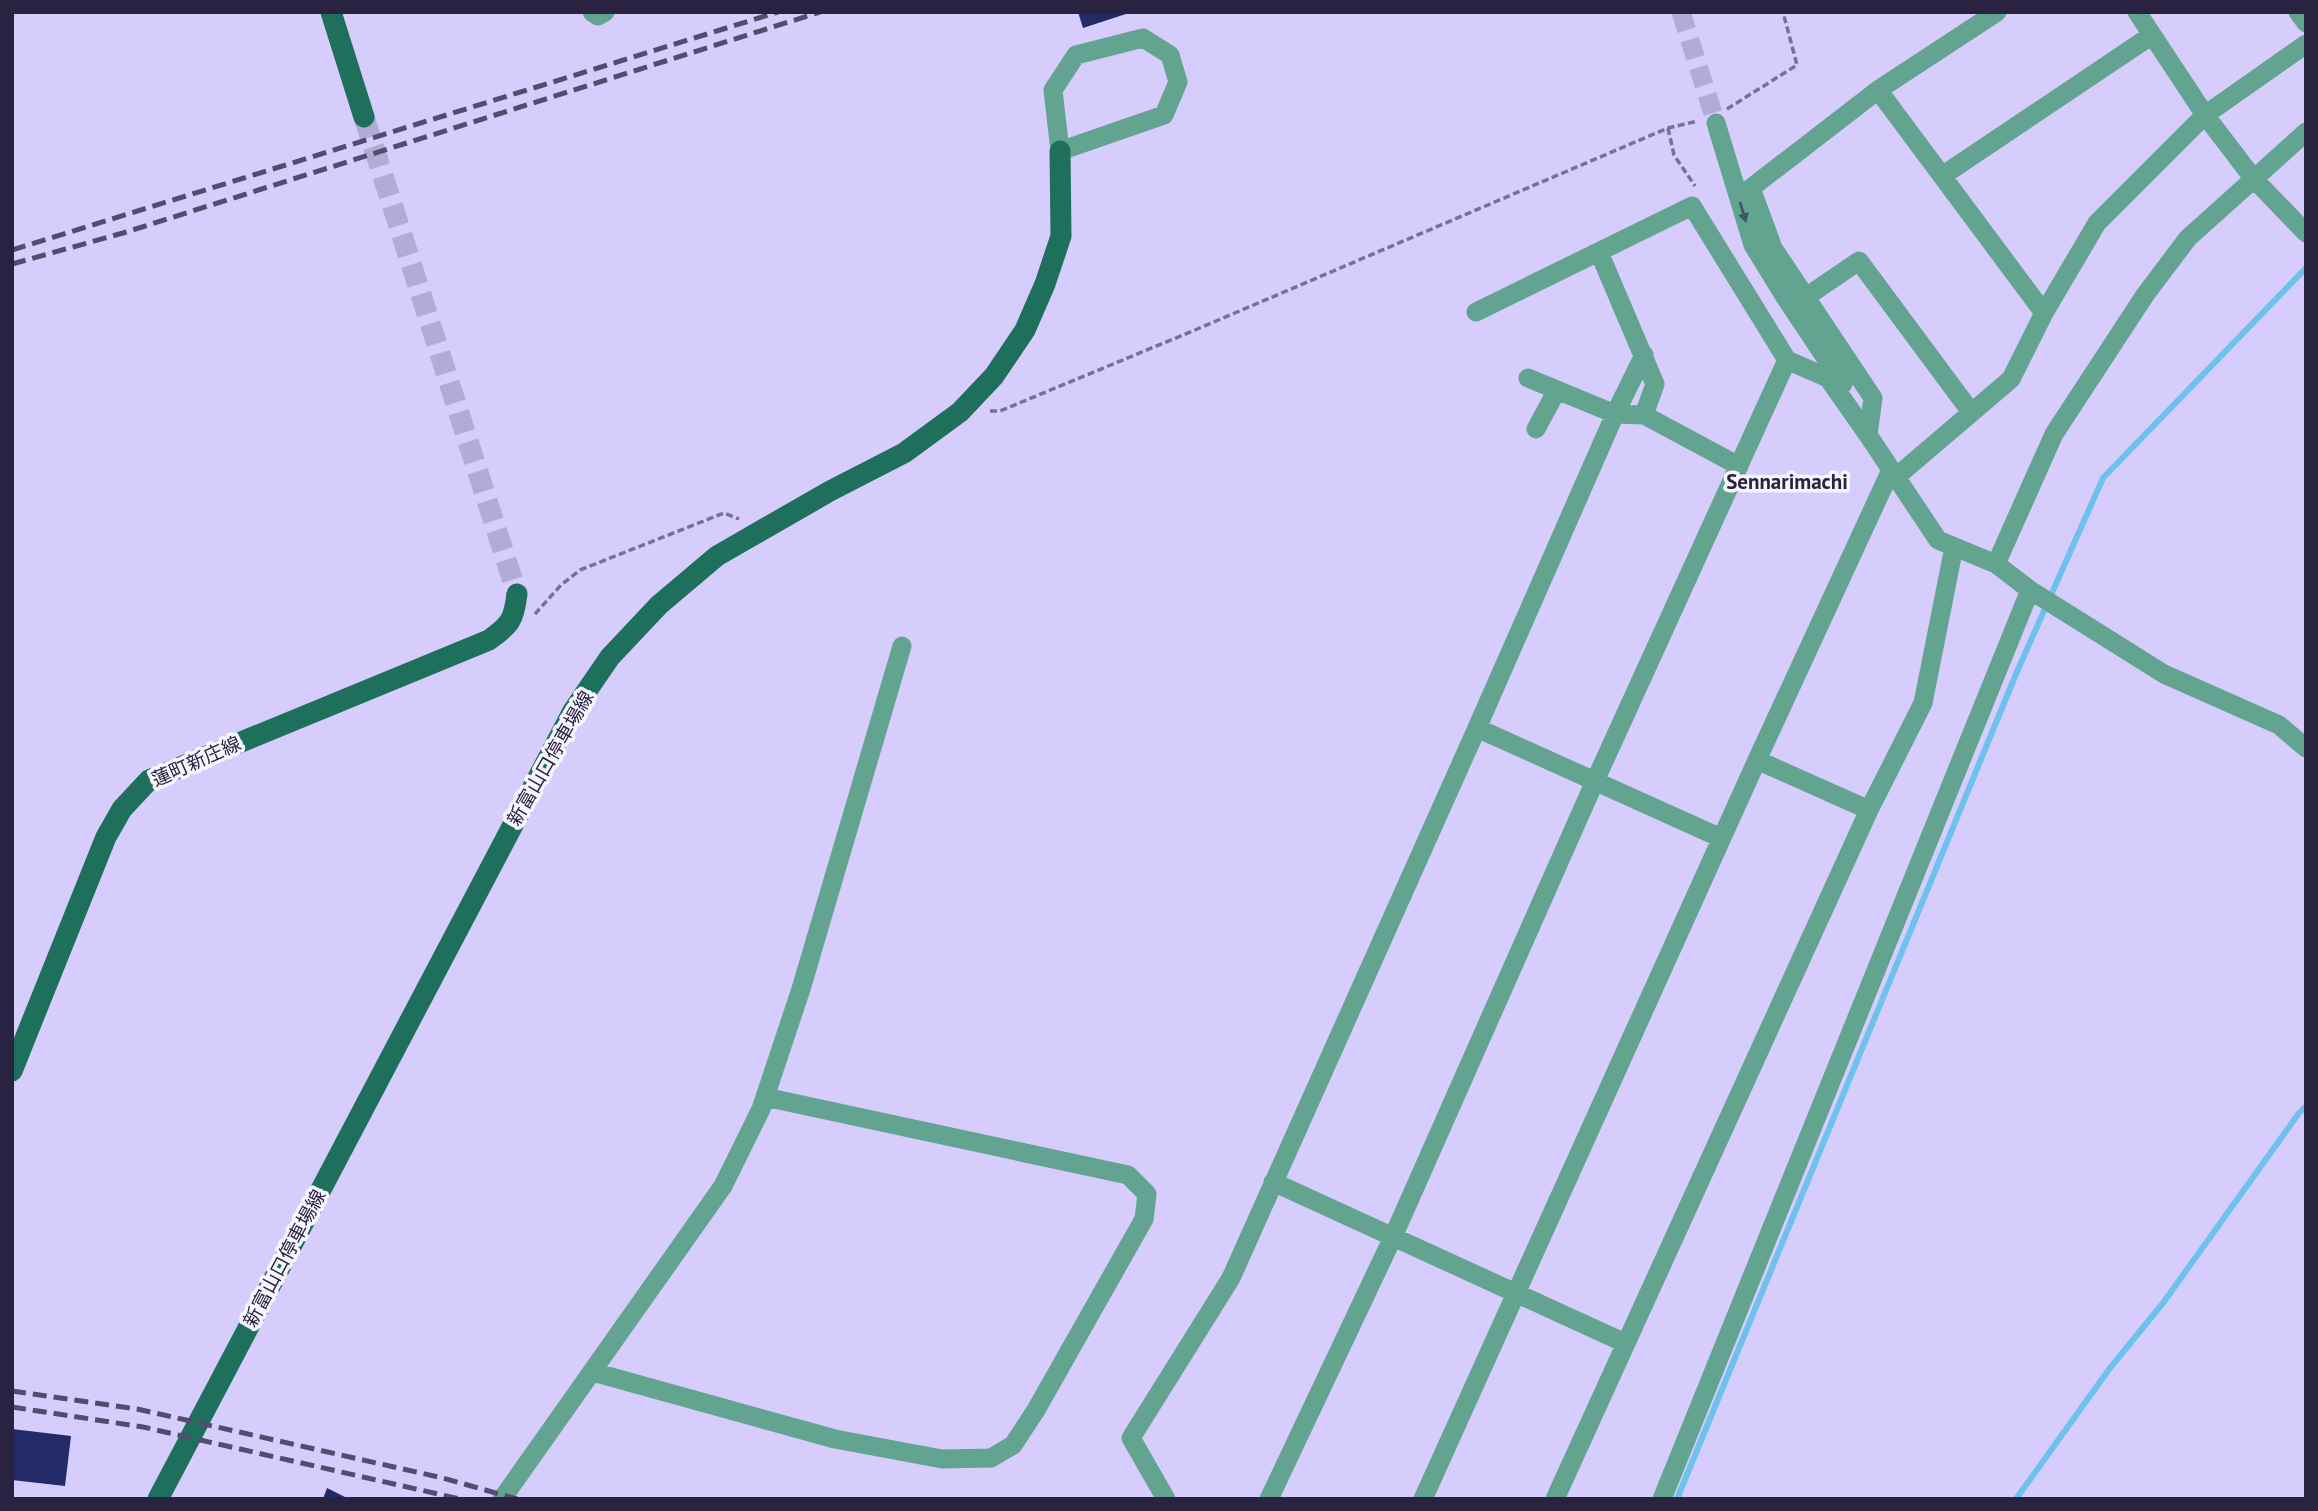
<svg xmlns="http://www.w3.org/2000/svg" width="2318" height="1511" font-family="'PT Sans','Noto Sans JP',sans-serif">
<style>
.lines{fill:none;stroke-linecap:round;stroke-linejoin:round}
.stream{stroke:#6ec1ed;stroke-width:6}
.building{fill:#222a68}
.minor-tunnel{stroke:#b3abd6;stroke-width:19;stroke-dasharray:19 10;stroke-linecap:butt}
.major-tunnel{stroke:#b3abd6;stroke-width:21;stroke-dasharray:21 10;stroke-linecap:butt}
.path{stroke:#787096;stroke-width:3.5;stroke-dasharray:7 3.5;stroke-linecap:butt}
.minor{stroke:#63a491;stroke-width:19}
.major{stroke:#1e705c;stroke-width:21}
.rail{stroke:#534c6e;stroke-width:5;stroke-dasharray:14 7;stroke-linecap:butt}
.oneway{fill:#405660}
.labels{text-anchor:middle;stroke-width:7;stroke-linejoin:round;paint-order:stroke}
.street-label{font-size:19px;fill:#292240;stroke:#f6f4fd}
.neighbourhood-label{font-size:21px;font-weight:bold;fill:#292240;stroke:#f6f4fd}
</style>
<rect width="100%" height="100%" fill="#d6cdfc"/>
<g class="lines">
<!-- stream -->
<path class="stream" d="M1677 1499 2016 674 2103 478 2306 268
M2016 1499 2110 1368 2163 1303 2299 1113 2306 1106"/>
</g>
<!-- building -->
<path class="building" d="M1078 12H1129V13L1083 28Z
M12 1429 71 1436 65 1486 12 1480Z
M327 1488 349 1499H323Z"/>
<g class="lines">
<!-- minor-tunnel -->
<path class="minor-tunnel" d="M1681 12 1716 123"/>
<!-- major-tunnel -->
<path class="major-tunnel" d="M364 117 517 594"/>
<!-- path -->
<path class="path" d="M1727 109 1797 65 1783 12
M1668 128 1674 155 1695 186
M990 411H1000L1195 330 1668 128 1698 121
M535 614 561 585 580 570 724 513 739 519"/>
<!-- minor -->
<path class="minor" d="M592 12 598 16 605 12
M1997 12 1878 90 1751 188 1773 248 1873 398 1868 435 1938 540 1996 564 2030 590 2164 674 2279 725 2306 748
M2137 12 2205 115 2253 178 2306 233
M2298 12 2306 23
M1143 38 1170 55 1178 82 1164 115 1060 151 1053 90 1076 55Z
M1878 90 2044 313
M1716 123 1753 245 1785 297 1843 384
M1942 176 2152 35
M1599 252 1655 384 1644 415
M1806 297 1859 261 1971 412
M1476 312 1692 206 1787 360 1828 378 1868 435
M1528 378 1615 414 1644 415 1739 466
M1536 429 1557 390
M1896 477 2011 379 2044 313 2097 223 2205 115 2306 44
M1996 564 2054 434 2145 295 2188 238 2306 132
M1477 728 1721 838
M1757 760 1869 810
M1273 1182 1625 1343
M593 1372 835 1439 942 1459 991 1458 1013 1445 1036 1410 1144 1219 1147 1194 1128 1175 765 1097
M502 1499 723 1186 761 1109 801 989 902 646
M1166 1499 1131 1438 1231 1278 1477 728 1615 414 1644 355
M1269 1499 1393 1237 1595 781 1787 360
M1423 1499 1757 760 1891 470
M1555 1499 1869 810 1923 703 1954 547
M1662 1499 2030 590"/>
<!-- major -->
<path class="major" d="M331 12 364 117
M12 1071 106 837 122 809 149 780 489 640C510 625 514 620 517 594
M158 1499 573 711 610 657 659 605 717 556 830 491 904 453 960 412 994 376 1025 330 1045 284 1061 236 1060 151"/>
<!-- rail -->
<path class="rail" d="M12 250 778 12
M12 264 123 233 820 12
M12 1391 137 1409 443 1478 517 1499
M12 1407 143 1427 460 1499"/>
</g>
<!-- one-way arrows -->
<defs><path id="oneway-solid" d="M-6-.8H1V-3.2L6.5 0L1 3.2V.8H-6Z" transform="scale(1.75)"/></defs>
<use class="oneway" href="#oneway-solid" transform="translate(1743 212) rotate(73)"/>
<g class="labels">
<!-- street labels -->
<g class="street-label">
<text transform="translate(550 758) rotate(-60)" y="7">新富山口停車場線</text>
<text transform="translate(196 761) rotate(-24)" y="7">蓮町新庄線</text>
<text transform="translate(284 1258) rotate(-62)" y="7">新富山口停車場線</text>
</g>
<!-- neighbourhood labels -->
<g class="neighbourhood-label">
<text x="1787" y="489">Sennarimachi</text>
</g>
</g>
<!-- border -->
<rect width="2318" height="1511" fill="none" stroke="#292240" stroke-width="28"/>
</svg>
